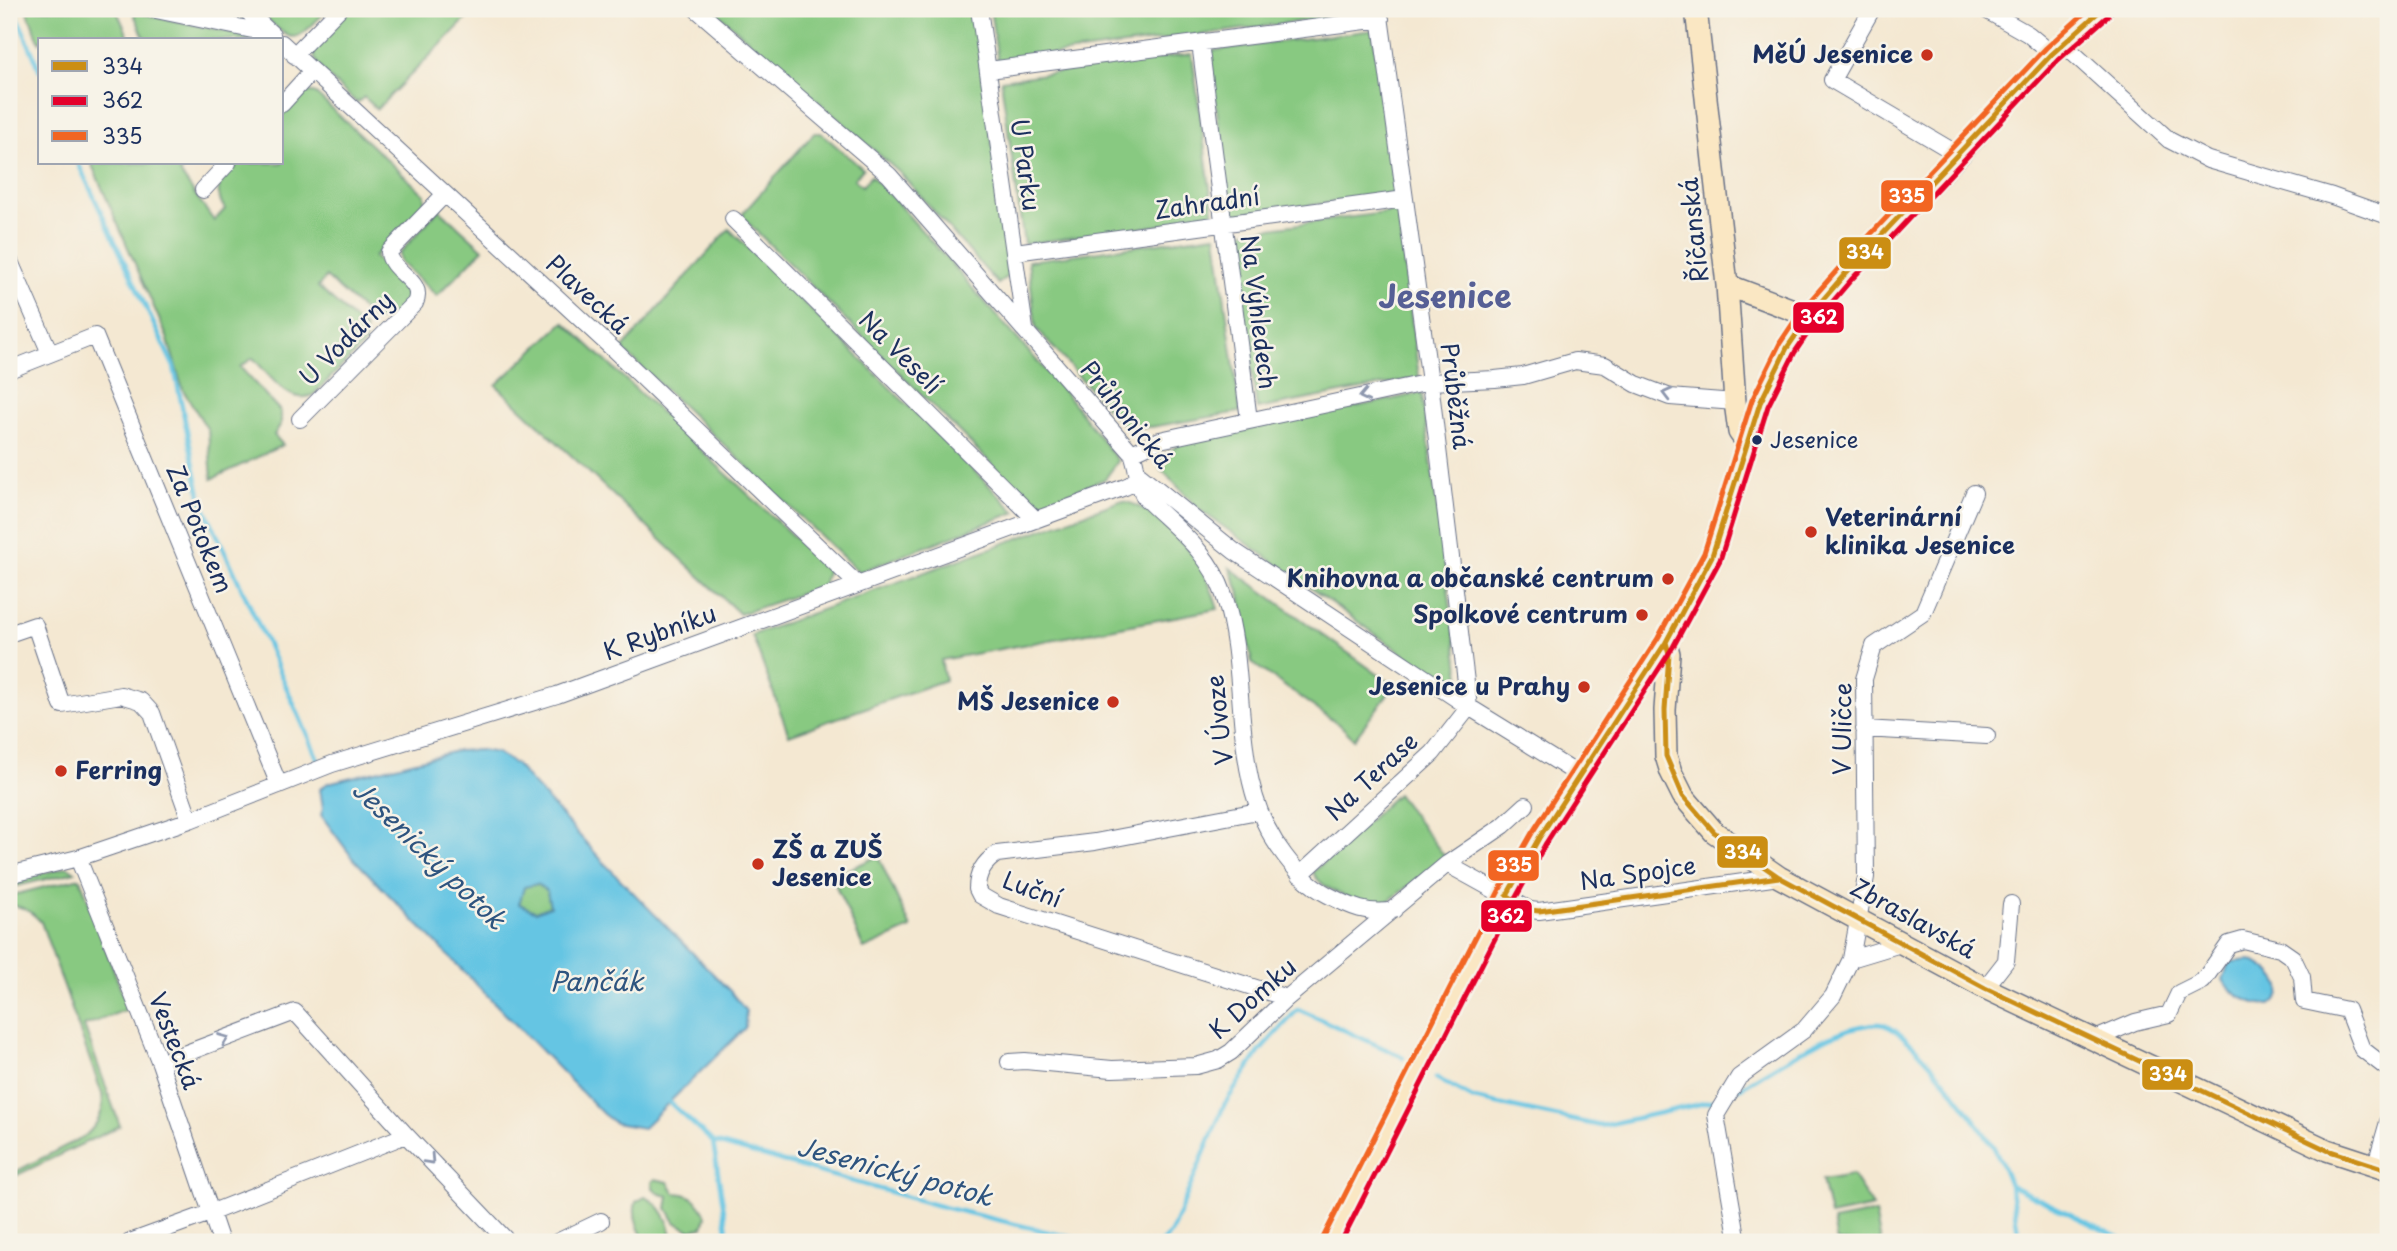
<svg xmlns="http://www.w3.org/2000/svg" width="2397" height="1251" font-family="'Playpen Sans',sans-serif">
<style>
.green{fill:#88c981;stroke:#527c70;stroke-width:2}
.water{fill:#65c5e3;stroke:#407aa0;stroke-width:2;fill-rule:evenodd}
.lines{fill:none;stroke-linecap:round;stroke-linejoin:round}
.stream{stroke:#65c5e3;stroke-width:4.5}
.street-casing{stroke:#677087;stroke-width:18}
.secondary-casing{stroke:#677087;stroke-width:24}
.street{stroke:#fff;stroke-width:16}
.secondary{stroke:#fae7c3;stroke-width:21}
.bus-1-casing{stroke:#f7f3e8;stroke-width:10}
.bus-2-casing{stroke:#f7f3e8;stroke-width:10}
.bus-3-casing{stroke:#f7f3e8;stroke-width:10}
.bus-1{stroke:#cb8e13;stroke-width:5}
.bus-2{stroke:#e4002b;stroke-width:5}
.bus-3{stroke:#f26522;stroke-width:5}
.oneway{stroke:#8d97ae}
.poi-dot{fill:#c8321e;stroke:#f7f3e8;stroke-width:2.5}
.bus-dot{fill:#1b2f5e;stroke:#f7f3e8;stroke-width:2.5}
.labels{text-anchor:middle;stroke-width:5;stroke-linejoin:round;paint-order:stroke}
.bus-label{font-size:22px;fill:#1b2f5e;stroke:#f7f3e8;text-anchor:start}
.poi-label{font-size:24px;font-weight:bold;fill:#1b2f5e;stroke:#f7f3e8;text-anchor:end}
.street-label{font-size:24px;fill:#1b2f5e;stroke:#f7f3e8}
.water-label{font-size:26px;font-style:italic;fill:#2e547f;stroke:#f7f3e8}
.district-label{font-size:32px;font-weight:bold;fill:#565f95;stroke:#f7f3e8}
.line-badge{stroke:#f7f3e8;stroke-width:2.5}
.badge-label{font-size:19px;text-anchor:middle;font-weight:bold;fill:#fff}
</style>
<rect width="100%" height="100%" fill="#f7f3e8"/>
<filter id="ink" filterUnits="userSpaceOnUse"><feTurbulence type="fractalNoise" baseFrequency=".0143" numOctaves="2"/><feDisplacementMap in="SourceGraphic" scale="14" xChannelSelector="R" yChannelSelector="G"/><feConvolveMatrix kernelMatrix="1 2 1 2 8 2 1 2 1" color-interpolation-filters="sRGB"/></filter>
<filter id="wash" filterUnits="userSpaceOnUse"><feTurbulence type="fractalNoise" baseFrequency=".00686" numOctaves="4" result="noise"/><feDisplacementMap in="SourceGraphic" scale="28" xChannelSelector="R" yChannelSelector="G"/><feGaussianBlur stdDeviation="1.57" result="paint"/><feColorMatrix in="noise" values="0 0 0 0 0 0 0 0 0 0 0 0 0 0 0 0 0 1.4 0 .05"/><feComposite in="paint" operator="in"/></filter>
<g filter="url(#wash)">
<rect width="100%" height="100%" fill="#f4e8d2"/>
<!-- green -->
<path class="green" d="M28 9H116L130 40H40V43L27 11Z
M186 9H231L245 21Z
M257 9H328C291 47 295 45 257 9Z
M350 9H476L377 109 364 97 357 103C345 91 304 62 315 45 324 32 339 20 350 9Z
M719 9H973L1011 273 998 284 901 174 715 11Z
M990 9H1371V12L998 62Z
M133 12 257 38 259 40H143L145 39Z
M1373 30 1395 194 1231 216 1209 51Z
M1192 54 1214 218 1024 244 1001 80Z
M308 91 316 94 425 195V203L374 257 405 286 407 291V301L386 320 373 319 326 277 318 287 365 329V343L313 395C288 406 269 374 253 358L240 367 281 412V424L274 435 283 445 212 479 208 430 183 390 167 337 91 163H189L180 173 214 221 225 209C210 186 224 180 239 163H282V115L301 93Z
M814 133H821L863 169 854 179 862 186 871 176 885 189 1068 396 1118 461 1105 479 1038 505 1031 503 744 219 743 213Z
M439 209 483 249 437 296 400 262 399 254Z
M1398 211 1419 378 1257 409 1233 233Z
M729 229 1016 512 859 572 622 349Z
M1216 235 1240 412 1151 427 1126 426 1115 417 1036 328 1028 261Z
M564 322 828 569 823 586 740 614 496 385Z
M1422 393 1461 684 1453 689 1200 510 1161 469 1158 462 1163 456 1181 443Z
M1120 501C1145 502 1181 539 1196 559 1206 575 1213 592 1218 609L941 660 945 680 789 735 752 635Z
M1230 568 1394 686 1354 739 1342 727 1252 663 1239 590Z
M1397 794 1446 858 1383 905C1363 905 1321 891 1313 872Z
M878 856 911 928 864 949 832 877Z
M68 867 75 872 9 888V882Z
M80 878 128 1009 84 1026 120 1126 9 1179V1175L85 1136C98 1124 105 1112 102 1094L41 922C32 912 23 906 9 905V896Z
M537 884 547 891 550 906 536 912 519 904 524 887Z
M1852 1175 1873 1207 1830 1216 1822 1180Z
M655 1179 668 1182 675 1193C690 1193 701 1202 706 1216L703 1227 690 1230 675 1222 667 1208 669 1196 660 1194 653 1188 652 1182Z
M645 1197C662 1204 671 1224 673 1242H646C638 1230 632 1216 636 1202Z
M1875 1213 1881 1242H1837L1833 1221Z"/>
<!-- water -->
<path class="water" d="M481 750 497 753 516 765 606 865 730 991 746 1011 745 1028 643 1128 615 1123 603 1114 352 857 321 815 323 808 320 789 328 783 456 751ZM537 884 547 891 550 906 536 912 519 904 524 887Z
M2251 960C2267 967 2296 989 2270 1005 2252 1004 2233 997 2223 980L2229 962Z
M2175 1234 2187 1242H2154L2158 1236Z"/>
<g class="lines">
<!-- stream -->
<path class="stream" d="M14 9 40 71
M78 163 174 367 201 500 267 643 320 764
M1436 1078 1474 1099 1601 1126 1718 1100
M1738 1089C1777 1067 1833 1025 1878 1024 1907 1023 1976 1121 1993 1146 2000 1158 2005 1172 2010 1185L2128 1242
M666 1099 713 1142 943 1207 1091 1242
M713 1142 729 1242
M2010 1185 2020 1242
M1162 1242 1171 1233 1224 1105 1260 1051 1298 1009 1403 1057"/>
</g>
</g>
<g filter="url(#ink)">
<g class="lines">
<!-- street casing -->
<g class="street-casing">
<path id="street" d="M151 9 272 34
M245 9 272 34
M696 9 889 175 1132 453C1138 468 1137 483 1144 497 1175 528 1209 551 1224 595 1252 681 1226 781 1285 856 1298 873 1309 885 1328 895 1351 907 1368 915 1394 910
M979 9 1025 329
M1872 9 1832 80 1959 155
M1984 9 2028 34 2052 54
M282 43 615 351 857 584
M1200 43 1249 420
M2063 44 2169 140 2208 160 2332 196 2388 216
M294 55 339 9
M989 70 1381 19
M282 104 311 72
M203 190 228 163
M733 219 1036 520
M1015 252 1405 199
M9 259 50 353
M9 370 95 336 279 785
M300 419 415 303C426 280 390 273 389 252L444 195
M1132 453 1160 440 1430 382 1495 379 1523 376 1575 361 1605 365 1636 384 1670 397 1735 402
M1140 475 1234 551 1469 707 1579 775
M9 634 35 625 62 705 121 695 141 701 152 713 190 820
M1864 729 1987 736
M1258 811 1095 842 997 854C984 862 977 874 977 889L980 895 999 906 1287 998
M78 858 160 1063 221 1242
M1447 864 1503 826 1526 805
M9 875 78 858 190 820 332 764 557 695 1125 487 1131 484 1140 475
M1300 875 1433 753 1469 707 1430 382 1379 9
M1851 959 1904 943
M1985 988 2006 961 2011 904
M2095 1039 2135 1022 2169 1014 2179 993 2203 981 2229 944 2243 940 2280 949 2293 958 2302 977 2304 1001 2347 1010 2362 1049 2388 1069
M1009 1062 1025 1061 1112 1069 1196 1066 1218 1060 1231 1052 1287 998 1447 864 1530 910 1539 911 1779 877
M160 1063 295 1012 406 1135 508 1242
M2376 1164 2388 1122
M130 1242 210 1213 406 1135
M557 1242 601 1221
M1738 1242 1716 1115 1739 1077 1804 1030 1833 996 1851 959 1866 877 1864 679 1874 646 1923 613 1974 493"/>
</g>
<!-- secondary casing -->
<g class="secondary-casing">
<path id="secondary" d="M1696 9 1727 285 1735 402 1739 432 1747 443
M1727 285 1809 316
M1666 642 1669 654 1665 710 1666 756 1671 772 1683 796 1714 832 1779 877 1985 988 2327 1150 2388 1170
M1331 1242 1507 895 1539 838 1666 642 1696 587 1712 556 1760 403 1787 348 1809 316 1845 274 1959 155 2052 54 2102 9"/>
</g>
<!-- street -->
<use href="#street" class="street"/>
<!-- secondary -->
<use href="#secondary" class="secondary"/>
<!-- bus-1 casing -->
<g class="bus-1-casing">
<path id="bus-1" d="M1666 642 1669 654 1665 710 1666 756 1683 796 1714 832 1779 877 1985 988 2327 1150 2388 1170
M1779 877 1539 911 1530 910 1507 895 1539 838 1666 642 1712 556 1760 403 1787 348 1809 316 1845 274 2052 54 2102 9"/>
</g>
<!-- bus-2 casing -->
<g class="bus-2-casing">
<path id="bus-2" d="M1341 1242 1515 899 1546 843 1673 647 1720 560 1768 406 1795 352 1816 321 1851 280 2058 60 2108 16"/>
</g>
<!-- bus-3 casing -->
<g class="bus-3-casing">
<path id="bus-3" d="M1323 1238 1499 891 1532 833 1658 638 1704 553 1752 400 1780 343 1802 310 1839 268 2046 48 2089 9"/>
</g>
<!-- bus-1 -->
<use href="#bus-1" class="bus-1"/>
<!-- bus-2 -->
<use href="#bus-2" class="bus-2"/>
<!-- bus-3 -->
<use href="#bus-3" class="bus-3"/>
</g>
<!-- one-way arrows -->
<defs><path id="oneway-chevron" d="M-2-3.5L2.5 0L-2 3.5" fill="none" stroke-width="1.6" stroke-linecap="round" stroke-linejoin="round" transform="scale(1.75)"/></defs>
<g class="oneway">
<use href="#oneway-chevron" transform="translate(1667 394) rotate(-166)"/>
<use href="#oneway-chevron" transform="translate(1364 396) rotate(168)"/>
<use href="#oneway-chevron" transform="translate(224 1039) rotate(-21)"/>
<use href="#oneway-chevron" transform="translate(430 1160) rotate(47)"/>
</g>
</g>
<!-- markers -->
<g class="poi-dot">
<circle cx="1927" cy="55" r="7"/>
<circle cx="1811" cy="532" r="7"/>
<circle cx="1668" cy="579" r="7"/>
<circle cx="1642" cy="615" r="7"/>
<circle cx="1584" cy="687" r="7"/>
<circle cx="1113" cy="702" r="7"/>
<circle cx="61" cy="771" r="7"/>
<circle cx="758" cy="864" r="7"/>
</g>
<circle class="bus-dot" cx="1757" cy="440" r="6"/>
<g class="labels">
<!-- bus labels -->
<g class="bus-label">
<text x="1770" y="448">Jesenice</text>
</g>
<!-- poi labels -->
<g class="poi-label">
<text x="1913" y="63">MěÚ Jesenice</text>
<text x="1825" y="526" text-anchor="start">Veterinární<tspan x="1825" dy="28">klinika Jesenice</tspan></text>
<text x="1654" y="587">Knihovna a občanské centrum</text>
<text x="1628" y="623">Spolkové centrum</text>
<text x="1570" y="695">Jesenice u Prahy</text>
<text x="1099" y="710">MŠ Jesenice</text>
<text x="75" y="779" text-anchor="start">Ferring</text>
<text x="772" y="858" text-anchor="start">ZŠ a ZUŠ<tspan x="772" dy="28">Jesenice</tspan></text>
</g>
<!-- street labels -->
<g class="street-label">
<text transform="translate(1025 165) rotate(82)" y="8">U Parku</text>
<text transform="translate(1207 204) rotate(-8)" y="8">Zahradní</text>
<text transform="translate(1695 230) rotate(-96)" y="8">Říčanská</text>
<text transform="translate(587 295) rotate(43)" y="8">Plavecká</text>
<text transform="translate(1258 312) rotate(83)" y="8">Na Výhledech</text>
<text transform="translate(347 339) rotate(-45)" y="8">U Vodárny</text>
<text transform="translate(900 353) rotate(45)" y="8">Na Veselí</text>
<text transform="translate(1455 396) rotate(83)" y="8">Průběžná</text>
<text transform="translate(1126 415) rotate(51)" y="8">Průhonická</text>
<text transform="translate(199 529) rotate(68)" y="8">Za Potokem</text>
<text transform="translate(660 633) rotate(-20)" y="8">K Rybníku</text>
<text transform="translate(1220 720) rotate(-96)" y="8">V Úvoze</text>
<text transform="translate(1843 729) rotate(-89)" y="8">V Uličce</text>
<text transform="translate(1372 777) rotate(-43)" y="8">Na Terase</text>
<text transform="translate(1638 874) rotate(-8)" y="8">Na Spojce</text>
<text transform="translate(1032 890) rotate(20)" y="8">Luční</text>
<text transform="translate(1913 919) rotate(29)" y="8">Zbraslavská</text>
<text transform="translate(1253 999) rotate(-42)" y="8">K Domku</text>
<text transform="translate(174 1041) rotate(69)" y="8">Vestecká</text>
</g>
<!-- water labels -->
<g class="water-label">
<text transform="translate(429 855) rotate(44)" y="9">Jesenický potok</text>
<text x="597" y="991">Pančák</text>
<text transform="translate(895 1172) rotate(15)" y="9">Jesenický potok</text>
</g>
<!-- district labels -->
<g class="district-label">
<text x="1445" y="308">Jesenice</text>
</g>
</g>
<g class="line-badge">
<rect x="1880" y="179" width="54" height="34" rx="7" fill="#f26522"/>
<rect x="1838" y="236" width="54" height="34" rx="7" fill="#cb8e13"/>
<rect x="1792" y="301" width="53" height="33" rx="7" fill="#e4002b"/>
<rect x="1716" y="835" width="53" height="34" rx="7" fill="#cb8e13"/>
<rect x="1487" y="849" width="53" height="33" rx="7" fill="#f26522"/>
<rect x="1480" y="899" width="53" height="34" rx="7" fill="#e4002b"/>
<rect x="2141" y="1058" width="53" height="33" rx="7" fill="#cb8e13"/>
</g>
<g class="badge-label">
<text x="1907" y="203">335</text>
<text x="1865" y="259">334</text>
<text x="1819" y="324">362</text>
<text x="1743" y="859">334</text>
<text x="1514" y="872">335</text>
<text x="1506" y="923">362</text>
<text x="2168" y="1081">334</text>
</g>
<!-- margin -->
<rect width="2397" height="1251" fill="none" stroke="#f7f3e8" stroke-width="35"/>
<!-- legend -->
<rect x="38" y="38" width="245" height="126" fill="#f7f3e8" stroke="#9fa5b1" stroke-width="2"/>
<rect x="52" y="61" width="35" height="10" fill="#cb8e13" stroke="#9fa5b1" stroke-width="2"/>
<text x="102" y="74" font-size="21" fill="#1b2f5e">334</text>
<rect x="52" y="96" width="35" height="10" fill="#e4002b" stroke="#9fa5b1" stroke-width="2"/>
<text x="102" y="108" font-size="21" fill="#1b2f5e">362</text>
<rect x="52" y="131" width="35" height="10" fill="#f26522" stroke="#9fa5b1" stroke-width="2"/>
<text x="102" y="144" font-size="21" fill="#1b2f5e">335</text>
</svg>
